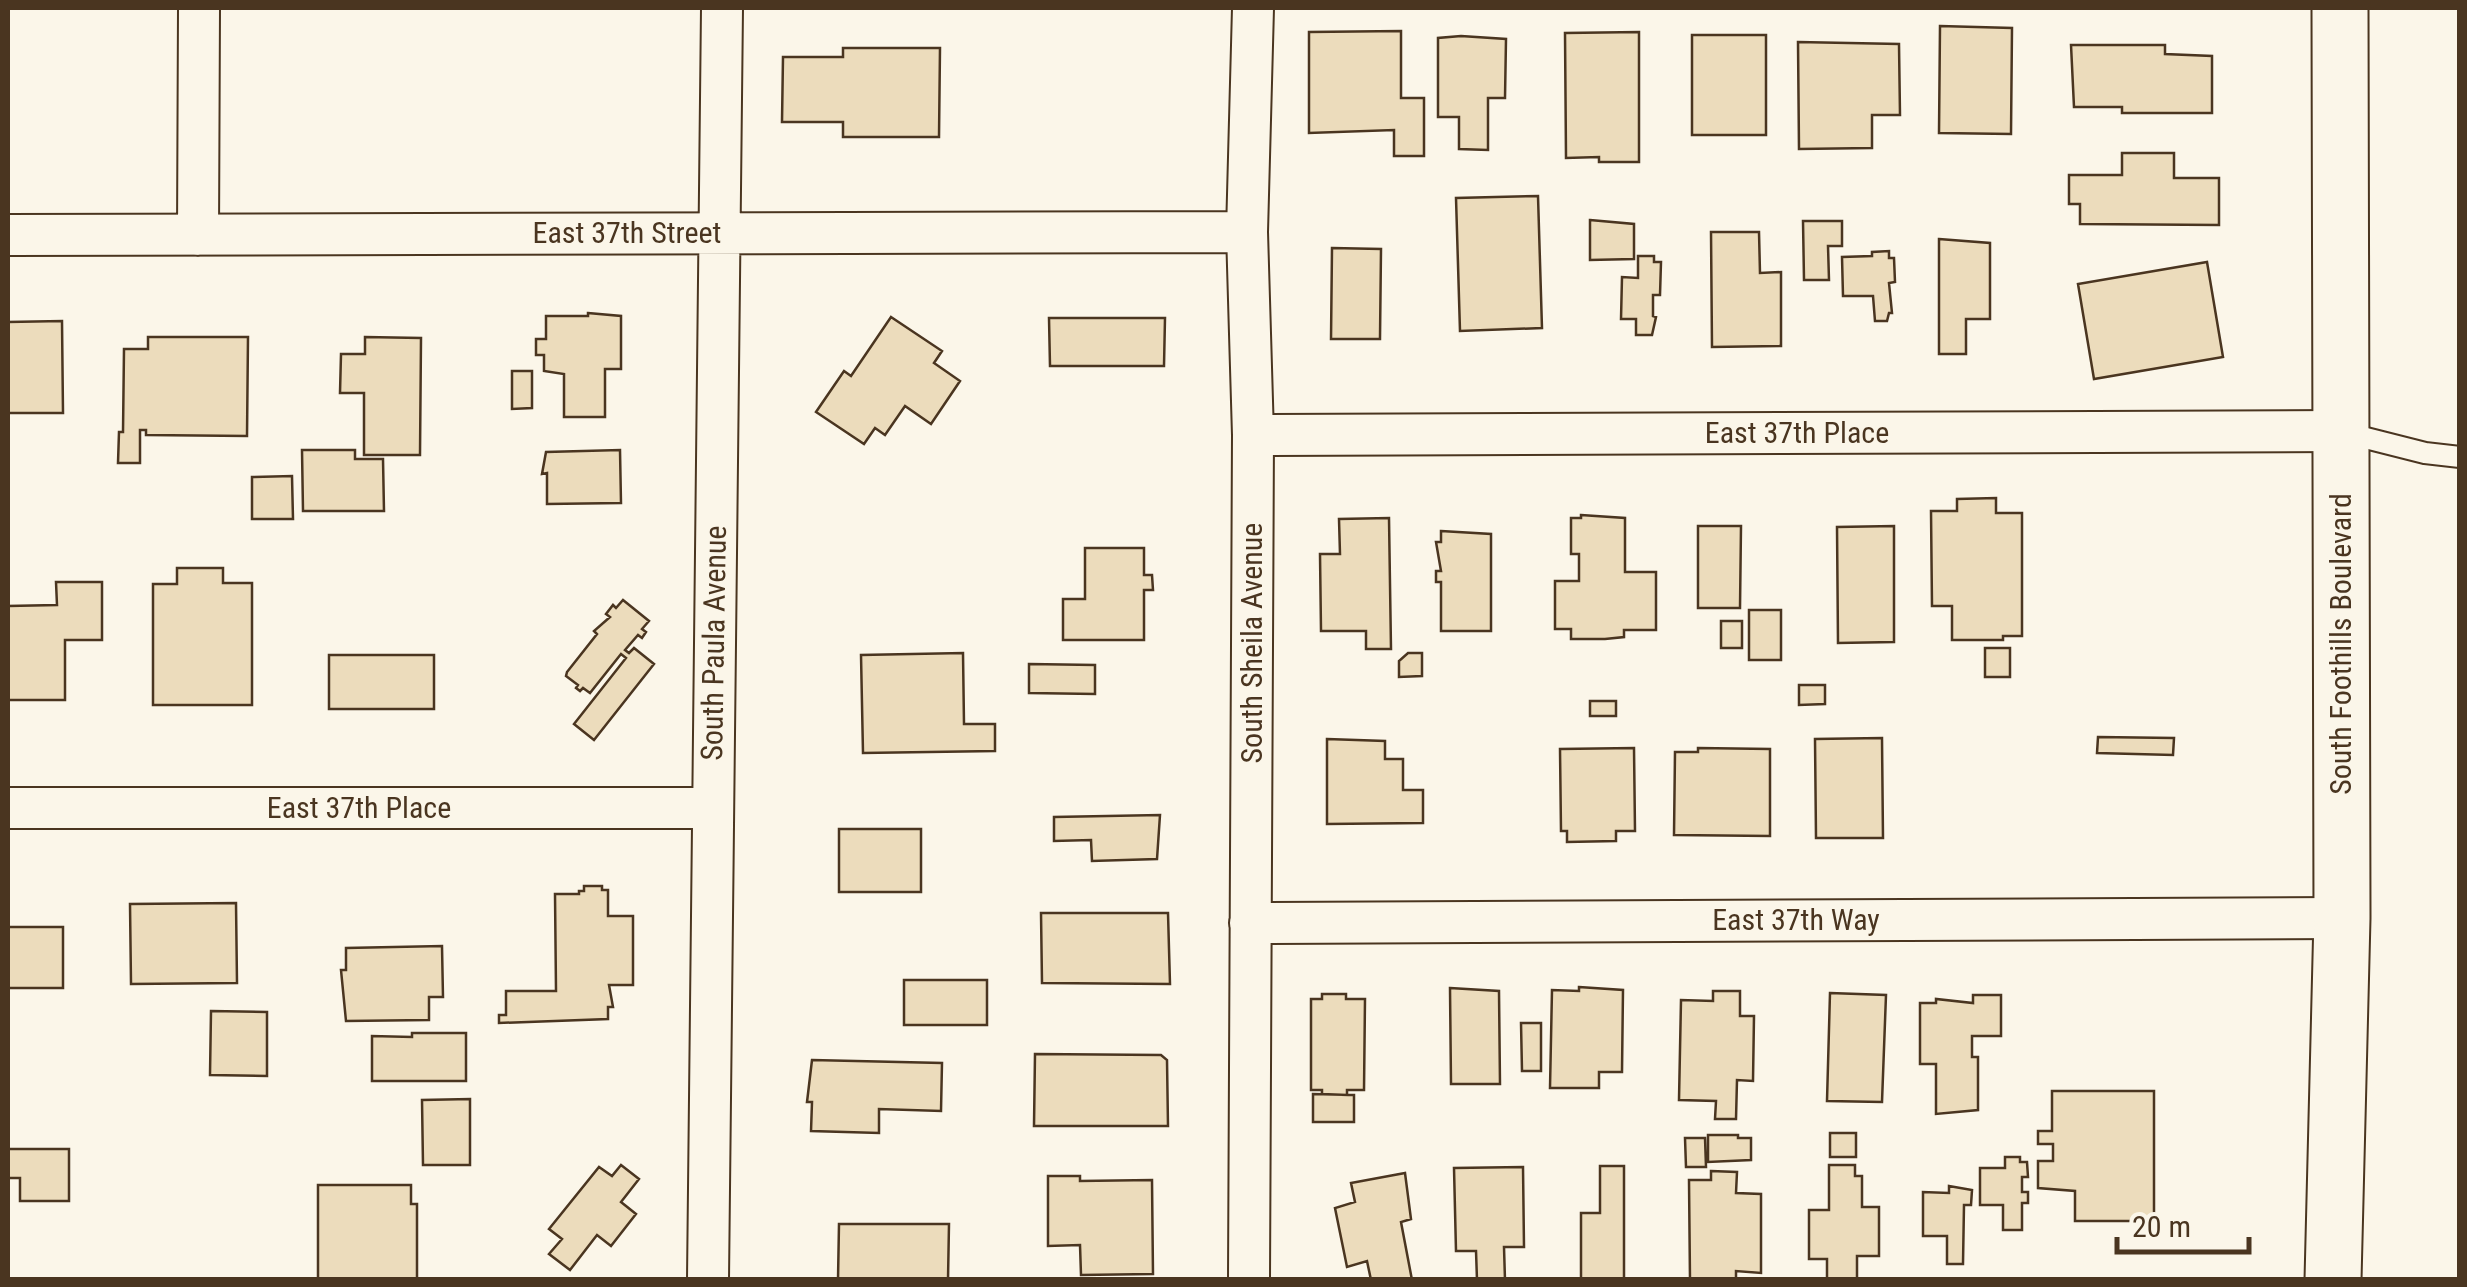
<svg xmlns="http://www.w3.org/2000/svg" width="2467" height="1287" font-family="'Roboto Condensed',sans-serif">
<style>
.building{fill:#ecdcbc;stroke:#4a3520;stroke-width:2.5}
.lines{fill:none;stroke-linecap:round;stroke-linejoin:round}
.lane-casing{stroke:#4a3520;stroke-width:24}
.street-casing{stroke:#4a3520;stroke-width:44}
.secondary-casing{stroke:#4a3520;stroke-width:59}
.lane{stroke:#fbf6e9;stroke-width:20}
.street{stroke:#fbf6e9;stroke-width:40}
.secondary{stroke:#fbf6e9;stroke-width:55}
.labels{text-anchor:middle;stroke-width:8;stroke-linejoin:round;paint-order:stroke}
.street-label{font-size:30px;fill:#4a3520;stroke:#fbf6e9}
</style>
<rect width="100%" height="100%" fill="#fbf6e9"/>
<!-- building -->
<path class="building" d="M1940 26 2012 28 2011 134 1939 133Z
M1401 31V98H1424V156H1394V130L1309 133V32Z
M1639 32V162H1599V157L1566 158 1565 33Z
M1692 35H1766V135H1692Z
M1461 36 1506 39 1505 98H1488V150L1459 149V117H1438V38Z
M1798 42 1899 44 1900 115H1872V148L1799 149Z
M2071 45H2165V54L2212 56V113H2122V107H2074Z
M843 48H940L939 137H843V122H782L783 57H843Z
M2122 153H2174V178H2219V225L2080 224V204H2069V175H2122Z
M1538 196 1542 328 1460 331 1456 198Z
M1590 220 1634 224V259L1590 260Z
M1803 221H1842V246H1828L1829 280H1804Z
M1711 232H1759L1760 273 1781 272V346L1712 347Z
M1939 239 1990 243V319H1966V354H1939Z
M1332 248 1381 249 1380 339H1331Z
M1889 251V258H1894L1895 282 1889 283 1892 313H1889L1887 321H1875L1873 296H1843L1842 257 1872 256V252Z
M1638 256H1654V262H1661L1660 295H1653V316L1656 317 1652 335H1636V319H1621L1622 277 1638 278Z
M2207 262 2223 357 2094 379 2078 284Z
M588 313 621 316V369H605V417H564V374L544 371V355H536V339H546V316H588Z
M891 317 942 351 934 363 960 381 931 424 905 406 885 435 875 428 864 444 816 412 844 371 851 376Z
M1049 318H1165L1164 366H1050Z
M62 321 63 413H8V322Z
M148 337H248L247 436 146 435V430H140V463H118L119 432H123L124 349H148Z
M365 337 421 338 420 455H364V393H340L341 354H365Z
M512 371H532V408L512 409Z
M302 450H355V459H383L384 511H303Z
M620 450 621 503 547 504V473L542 474 546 452Z
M292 476 293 519H252V477Z
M1996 498V513H2022V636H2003V640H1952V606H1932L1931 511H1957V499Z
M1581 515 1625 518V572H1656V630H1624V637L1605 639H1571V629H1555V581H1579V554H1571V518H1581Z
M1389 518 1391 649H1366V631H1321L1320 554H1340L1339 519Z
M1698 526H1741L1740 608H1698Z
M1894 526V642L1838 643 1837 527Z
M1441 531 1491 534V631H1441V582H1436V571H1441L1436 542H1441Z
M1085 548H1144V575H1152L1153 590H1144V640H1063V599H1085Z
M177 568H223V583H252V705H153V584H177Z
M56 582H102V640H65V700H8V606L57 605Z
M623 600 649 621 642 629 646 632 642 638 638 635 625 650 629 653 634 648 654 664 594 740 574 724 626 658 621 654 590 693 583 688 580 691 576 688 578 685 566 676 567 672 597 634 594 631 610 617 606 614 613 605 616 608Z
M1749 610H1781V660H1749Z
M1721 621H1742V648H1721Z
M1985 648H2010V677H1985Z
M963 653 964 724H995V751L863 753 861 655Z
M1408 653H1422V676L1399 677V661Z
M329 655H434V709H329Z
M1029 664 1095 665V694L1029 693Z
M1799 685H1825V704L1799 705Z
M1590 701H1616V716H1590Z
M2098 737 2174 738 2173 755 2097 753Z
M1882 738 1883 838H1816L1815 739Z
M1327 739 1385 741V759H1403V790H1423V823L1327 824Z
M1634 748 1635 831H1616V841L1567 842V831H1561L1560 749Z
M1698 748 1770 749V836L1674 835 1675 752H1698Z
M1160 815 1157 859 1092 861 1091 840 1054 841V817Z
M839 829H921V892H839Z
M584 886H602V890H608V916H633V985H609L613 1007H608V1019L499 1023V1015H506V991H556L555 894H579V891H584Z
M236 903 237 983 131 984 130 904Z
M1041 913H1168L1170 984 1042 983Z
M8 927H63V988H8Z
M442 946 443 997H429V1020L346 1021 341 970H346V948Z
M904 980H987V1025H904Z
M1579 987 1623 990 1622 1072H1599V1088H1550L1552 990 1579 991Z
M1450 988 1499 991 1500 1084H1451Z
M1713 991H1740V1016H1754L1753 1081 1737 1080 1736 1119H1715L1716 1101 1679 1100 1681 1000 1713 1001Z
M1830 993 1886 995 1882 1102 1827 1101Z
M1322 994H1346V999H1365L1364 1090H1347V1095L1322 1094V1090H1311V999H1322Z
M1973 995H2001V1036H1972V1057H1978V1110L1936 1114V1064H1920V1003H1936V999L1973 1003Z
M211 1011 267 1012V1076L210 1075Z
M1521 1023H1541V1071H1522Z
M412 1033H466V1081H372V1036L412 1037Z
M1035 1054 1161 1055 1167 1060 1168 1126H1034Z
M812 1060 942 1063 941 1111 879 1109V1133L811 1131 812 1102H807Z
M2052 1091H2154V1221H2075V1191L2038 1188V1161H2053V1144H2038V1131H2052Z
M1313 1094 1354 1095V1122H1313Z
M470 1099V1165H423L422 1100Z
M1830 1133H1856V1157H1830Z
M1708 1135H1738V1138H1751V1160L1708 1162Z
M1685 1138H1705L1706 1167H1686Z
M8 1149H69V1201H20V1178H8Z
M2005 1157H2020V1162H2027L2028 1177H2022V1192H2028V1203H2022V1230H2003V1205H1980V1168H2005Z
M621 1165 639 1179 621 1202 636 1214 611 1246 597 1235 570 1270 549 1254 562 1239 549 1229 599 1167 612 1176Z
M1829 1165H1855V1176H1862V1207H1879V1256H1857V1280H1827V1259H1809V1210H1829Z
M1600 1166H1624V1280H1581V1213H1600Z
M1523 1167 1524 1247H1504L1505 1280H1477L1476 1251H1456L1454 1168Z
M1711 1171 1737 1172 1736 1193 1761 1194V1273L1736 1271V1280H1690L1689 1180H1711Z
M1405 1173 1411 1219 1401 1222 1412 1280H1371L1367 1261 1347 1267 1335 1208 1355 1202 1351 1183Z
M1048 1176H1080V1181L1152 1180 1153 1274 1081 1275 1080 1245 1048 1246Z
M318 1185H411V1204H417V1280H318Z
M1949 1186 1972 1190 1971 1205H1964L1963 1264H1947V1236H1923V1192L1949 1193Z
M839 1224H949L948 1280H838Z"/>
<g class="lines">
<!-- lane casing -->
<g class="lane-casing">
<path id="lane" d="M2342 432 2425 453 2460 457"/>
</g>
<!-- street casing -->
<g class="street-casing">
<path id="street" d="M8 235 1247 232
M198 235 199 8
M1253 435 2340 431
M8 808H711
M1250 923 2342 918
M708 1280 722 8
M1249 1280 1253 435 1247 232 1253 8"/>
</g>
<!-- secondary casing -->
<g class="secondary-casing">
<path id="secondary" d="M2333 1280 2342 918 2340 8"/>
</g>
<!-- lane -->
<use href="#lane" class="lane"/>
<!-- street -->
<use href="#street" class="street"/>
<!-- secondary -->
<use href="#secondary" class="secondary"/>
</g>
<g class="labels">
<!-- street labels -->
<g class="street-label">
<text x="627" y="243">East 37th Street</text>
<text x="1797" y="443">East 37th Place</text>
<text transform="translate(714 643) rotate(-89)" y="10">South Paula Avenue</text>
<text transform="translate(1252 643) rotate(-90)" y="10">South Sheila Avenue</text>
<text transform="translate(2341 644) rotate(-90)" y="10">South Foothills Boulevard</text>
<text x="359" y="818">East 37th Place</text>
<text x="1796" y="930">East 37th Way</text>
</g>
</g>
<!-- border -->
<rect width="2467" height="1287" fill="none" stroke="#4a3520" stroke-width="20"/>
<!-- scale -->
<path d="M2117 1237v15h132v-15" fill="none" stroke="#4a3520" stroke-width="5"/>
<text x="2132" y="1237" font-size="30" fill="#4a3520" stroke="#fbf6e9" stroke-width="8" paint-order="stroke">20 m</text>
</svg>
